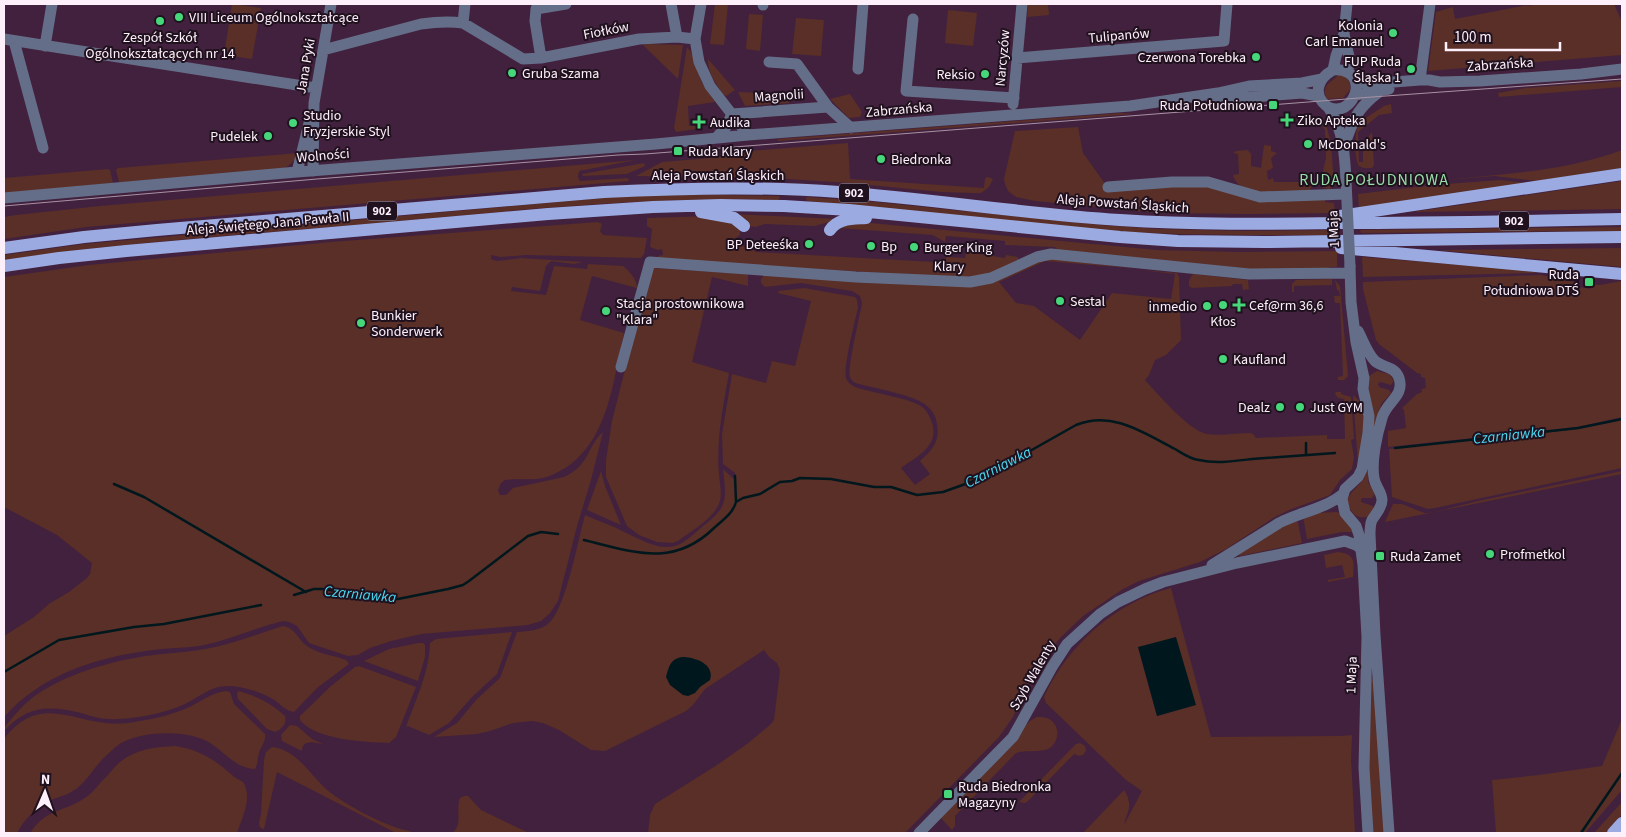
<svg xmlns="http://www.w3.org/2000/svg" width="1626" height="837" font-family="'Source Sans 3',sans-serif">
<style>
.green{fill:#592f27;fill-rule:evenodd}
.water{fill:#00181d}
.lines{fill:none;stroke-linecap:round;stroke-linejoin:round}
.stream{stroke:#00181d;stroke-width:2.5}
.minor{stroke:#656e88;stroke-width:11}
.major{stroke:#9babe1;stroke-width:12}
.tram{stroke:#a892a5;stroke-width:1}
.minor-bridge{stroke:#656e88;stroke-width:11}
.poi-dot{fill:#46d77a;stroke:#20111e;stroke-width:2}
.labels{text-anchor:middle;stroke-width:4;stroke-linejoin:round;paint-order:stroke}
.shield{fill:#20111e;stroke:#bbadb9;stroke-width:1}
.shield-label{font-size:12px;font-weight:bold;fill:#fef0fb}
.poi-label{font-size:14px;fill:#fef0fb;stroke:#20111e;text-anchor:start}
.street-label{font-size:14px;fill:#fef0fb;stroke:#20111e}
.water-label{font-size:15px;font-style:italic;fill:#49daf3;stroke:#20111e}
.quarter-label{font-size:16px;letter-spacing:1px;fill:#99dda9;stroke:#20111e}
</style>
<rect width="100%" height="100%" fill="#42213e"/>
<!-- green -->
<path class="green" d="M232 4 261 8 252 59 224 55Z
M715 4H728L724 45 710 44Z
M1028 4H1048L1049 15 1027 17Z
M1541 4H1614L1622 22V55L1428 71 1436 12 1453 7 1455 19 1527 5V6Z
M948 10 977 13 973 46 945 43Z
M749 14 763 15 760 51 746 49Z
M796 18 824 20 821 56 792 54Z
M648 44 683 45 678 79 643 45Z
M687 47 691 52 702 83 715 102 688 106 689 126H696V129L676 132 674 128Z
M708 59 735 90 726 96 723 94C716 83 707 72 708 59Z
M1339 74C1347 77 1351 81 1350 90L1343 98 1327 99C1320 84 1332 83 1339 74Z
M1622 81V87L1499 97 1498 93 1526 88Z
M738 92 765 93 769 98 774 94 783 95 790 103 745 106Z
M850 94 862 112 860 117 849 118 830 99Z
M1391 104 1392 113 1379 115 1358 132 1359 162H1363V145L1372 132 1374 165 1372 168H1363L1358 165C1354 152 1355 136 1358 123L1384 106Z
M1122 113 1133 114 778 141V139Z
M1312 119 1326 125 1331 143 1334 184 1330 189 1323 188V171L1326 158 1325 130 1321 124 1311 120Z
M1078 127 1083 153 1106 185 1186 184 1325 199V202L1334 203 1335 213 1247 214 1159 213 1035 201 1016 197 1008 191 1005 184 1004 179 1015 131Z
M848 143 850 179 984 188 985 178 988 177 993 179 989 187 981 193H972L941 192 849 183 771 178 636 176 662 162 722 157 736 152Z
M1264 145 1271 146V151L1277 153 1271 158 1273 168 1267 171 1268 180 1273 178 1274 182H1303V175C1308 176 1311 177 1313 183L1310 190C1289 191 1240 201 1233 175L1239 174 1238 154 1233 153 1236 151 1248 150 1251 154V166L1261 168Z
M1622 150V168L1536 181 1494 176 1446 180C1505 174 1566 171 1622 150Z
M298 153C294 162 290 166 281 169L123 182H119L116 170 118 168Z
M636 160 579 171 578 177 580 181 628 178 629 181 86 227 4 239V217L16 215 100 206Z
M644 163 645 166 627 174 583 176 582 174Z
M108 169 110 170 113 183 5 193 4 190V178Z
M1500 180 1535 184 1359 210 1358 194 1433 185Z
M1622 181V209L1412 212Z
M680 194 779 196 780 198 778 200C640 196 503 212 365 224 244 235 123 242 4 260V255L84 244 614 197Z
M807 197 875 202 1102 225 1158 229 1244 231 1337 230V235C1258 235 1180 236 1101 230 1003 221 905 209 807 201L806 198Z
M730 214 839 219 815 226 765 224 755 227 749 226Z
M712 216 731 221 740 229V235L736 238 748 251 751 248 756 252 934 262 946 260V257L965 258 966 252 1005 258 1006 255 1018 257V260L992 274 963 278 659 259 658 256 663 255 662 249 658 250 650 247 652 229 647 226V218Z
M598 222 602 224 600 231 603 235 647 238 644 254 641 258 527 255 500 257 491 255V259L497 261 521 258 583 262 574 264 551 261 546 266 540 291 512 287 511 291 546 295 554 266 587 269 588 264 623 266C629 271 637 279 637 288L592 276 580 320 624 333C612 385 608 455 547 477 533 481 519 478 505 480L501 483 498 490 500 495H506L513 488 564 477C590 465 586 448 603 432L591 480 577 526 558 601 550 613 541 621 528 625 421 634 391 641 370 648 358 655 348 656 309 643 297 626 289 622 283 621C254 628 228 641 199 646 184 648 168 648 153 650 97 657 42 674 4 717V636L34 617 49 604 69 592 87 578 90 574 92 563 57 535 4 507V277L89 265 331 242Z
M860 222 1157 250 1237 252 1337 251V267H1329V270H1244L1059 251 1055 247 1005 245V241L946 236 945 242 933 235 838 228Z
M1622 227V231H1587L1361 233 1360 230Z
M1622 248V267L1438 250Z
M1362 257 1525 270 1537 273 1363 277Z
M1045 258 1130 268 1045 261 999 282 1016 303 1034 306 1080 340 1112 293 1171 299 1175 274 1141 270 1177 273 1179 277 1181 340 1166 355 1155 360 1149 375 1145 380C1158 394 1189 431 1207 434 1221 436 1237 433 1250 433L1253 434 1256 438 1327 435V439H1345L1344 399 1338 398 1335 394 1336 392H1341V394L1351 397 1354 439 1351 440 1354 457 1352 469 1340 480 1330 495 1289 510 1273 518 1226 549 1200 562 1139 581 1123 589 1083 616 1060 638 1041 663 1025 692 1013 717 999 737 905 833H648L650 815 655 804 717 765 747 744 771 724 774 720 780 670 777 663 769 657 764 650 705 689 693 705 686 711 605 751 591 750 559 730 543 723 532 721 513 723 490 731 477 734 434 737 457 723 477 699 500 678 517 632C529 631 541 631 550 622 566 606 578 540 585 515 598 521 612 525 624 532 642 540 663 554 682 543 690 538 697 531 703 526 729 506 726 499 723 469L736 481 735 473 723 464 722 434 732 374 766 383 772 361 795 366 811 301 778 293 779 291 804 288 855 297 857 300 858 308C855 321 843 368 846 378 849 385 855 387 861 389 876 393 906 398 919 405 925 408 928 413 931 420 941 445 919 455 901 468L915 485 930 474 920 461C932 450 940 442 937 425 936 415 931 408 923 403 910 395 875 388 859 384 855 383 852 382 850 377 847 368 860 315 862 303L860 296 852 291 801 283 765 287 761 283V279L765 274 964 285Z
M654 268 745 274 748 275V286L712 277 692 362 729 373C723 407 716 440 719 475 720 485 723 497 718 506 710 521 691 531 678 541L673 543 657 542 639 535 627 526 606 477V460L612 421 649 275Z
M1193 274 1248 280 1249 289 1243 290 1242 284H1233L1232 286 1192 288 1189 286V280Z
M1541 275 1579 283V287L1591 289V284L1600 285 1622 281V417L1578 427 1388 447V431L1406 428 1404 410 1402 408 1417 394 1422 392V389L1426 388 1425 378 1421 377V374L1417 373 1379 344 1376 340 1363 289V282Z
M1332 279V285L1294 286V292H1292V284L1296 280Z
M1335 280 1340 286 1348 376 1344 380H1338V377L1343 376 1340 303H1335L1334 296H1340L1339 291 1337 290Z
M1377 371 1389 374 1394 381 1391 385 1380 382 1378 384 1379 387 1389 390 1391 393 1382 403 1379 410 1375 426 1368 478V482L1375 494 1372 498H1363L1361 499V502L1373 506 1374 509 1367 517C1361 518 1356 517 1352 512 1339 495 1360 489 1364 477L1369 376Z
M1353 395C1373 410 1361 443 1358 464Z
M1622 420V468L1435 508 1428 509 1392 497 1389 449 1578 429Z
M601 471 605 486 621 525 587 510Z
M1622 471V474L1385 522 1393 504H1402L1427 514 1478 501Z
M1337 512 1343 515 1354 532H1342L1307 539 1303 516 1312 513Z
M1297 518 1302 543 1240 556 1238 553Z
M1338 552C1356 554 1354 562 1353 577L1328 582V580L1345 577 1342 565 1326 568 1324 555Z
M1171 588 1211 737 1341 736 1352 735 1351 759 1355 833H1083L1124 790C1134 806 1127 811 1124 825L1142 791 1126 780 1046 703 1044 697C1068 645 1116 602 1171 588ZM1138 647 1195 705 1157 716Z
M283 626C296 628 298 640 307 646 318 654 333 655 346 660L349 664 317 688 294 712C285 711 279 702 271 698 258 691 242 686 227 686 211 686 199 697 185 704 165 713 140 718 118 719 104 720 94 717 81 713 48 705 27 706 4 731V728C10 720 17 712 24 705 54 677 106 662 146 656 164 653 182 653 199 650 228 646 255 635 283 626Z
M512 632 497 674 472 697 449 723 429 735 408 726 406 727C416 699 429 673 430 643L436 639Z
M418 643H423L425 645V657L418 681 364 661 389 649Z
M359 666 416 687 396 737 389 743C364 742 316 740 300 720V716L331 686 355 667Z
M1370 679H1374L1385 833H1372L1368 775Z
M226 691 230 692 234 704 265 734C266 742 261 746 259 753 257 759 258 764 255 769 235 768 226 753 210 743 189 730 148 731 125 741 118 744 112 750 107 755 95 765 89 779 76 789 68 795 58 797 49 801 36 807 23 821 17 833H4V739C43 688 80 730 128 723 148 720 169 716 187 708 201 702 210 693 226 691Z
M238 691C257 696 271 703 285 716 287 724 282 729 275 732L267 729 238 699 237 694Z
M1037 717C1042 717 1048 717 1052 721 1062 730 1057 747 1045 750 1035 752 1026 750 1016 753L955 816V826L952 830 939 816 1030 721Z
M1622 719V790L1585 833H1496L1492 780 1539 775 1602 766Z
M290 725 297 726 312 739 325 745C317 743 302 738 302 751L282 741 281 735Z
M1080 743 1085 746 1086 751 1083 755 1079 756 1074 754 1028 801 1025 803 1019 802 1076 744Z
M175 746C191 748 207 755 220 765 228 771 234 778 243 782 253 797 242 818 237 833H30C47 808 62 813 85 798 91 794 96 788 101 782 108 776 113 768 120 762 136 749 155 747 175 746Z
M272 747C299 750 311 778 331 793 345 804 375 820 392 826 399 829 407 830 414 833H396L277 772 264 829C256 828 260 820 261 814L264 760 266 752Z
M464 796H468L481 810 529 833H452C464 824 455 810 460 798Z
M1622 802V814L1606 833H1594Z"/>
<!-- water -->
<path class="water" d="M1176 637 1196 705 1157 716 1138 647Z
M682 657C695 657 715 664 710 680L700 687 695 693 688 696 683 695 670 685 666 677C669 667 670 659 682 657Z"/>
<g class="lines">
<!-- stream -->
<path class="stream" d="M1306 443V455
M1395 448 1578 428 1622 419
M735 476 736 502
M114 484 144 497 306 592
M584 540C634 552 673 568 714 528 723 520 733 513 736 502L743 498 760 494 780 482 792 481 800 478 831 479 874 487H891L917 495 943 492 982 478 1076 425C1112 410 1144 433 1175 449 1182 453 1190 459 1199 460 1216 464 1235 461 1252 459 1280 457 1308 455 1335 453
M294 595 314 589H322L398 599 448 589 463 585 469 581 528 536 541 532 558 534
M4 672 59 640 134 627 164 624 261 605
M1581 833 1622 773"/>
<!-- minor -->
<path class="minor" d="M671 4 677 37
M701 4 695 39 699 62 710 86 748 135
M763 5V4
M913 19 906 91 1014 98
M463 23 465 4
M1344 34 1349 57 1348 72
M4 39 316 88
M14 41 43 148
M45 46 52 4
M323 50 421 24C435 22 448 21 463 23L523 59 541 58 639 39 677 37 695 39
M541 58 535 21 536 9 566 4
M1017 58 1224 41 1227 4
M769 62 797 64 828 107
M858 69 863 4
M1333 70C1344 69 1355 73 1356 85 1357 91 1355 95 1352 100 1334 126 1298 90 1333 70Z
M1333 70 1336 56 1344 34 1347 4
M1355 80 1368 84 1420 80H1429L1440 82 1480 81 1581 74 1622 69
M1420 80 1430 4
M1355 95 1389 89
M1215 100 1302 93 1318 96
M1013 104 1022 4
M1328 107C1347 133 1345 170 1347 201
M732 114 828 107 851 128
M716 138 726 127 732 114
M1344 146C1354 120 1355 110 1379 92
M313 171 314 103 331 4
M297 172 311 115
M1108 187 1172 182H1208L1260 197 1346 194
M4 198 297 172 656 144 748 135 1130 106 1218 93 1249 86 1302 83 1322 79
M1350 266 1351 302 1356 342 1364 378 1363 389 1369 416 1368 433 1362 469 1358 477 1345 489 1342 499 1345 513 1356 526 1359 535 1363 565 1367 637 1364 768 1368 833
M1358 331C1363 340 1367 353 1375 361 1383 368 1395 366 1399 378 1405 396 1386 402 1382 418 1377 434 1371 461 1374 478 1375 486 1382 492 1382 500 1382 508 1376 513 1372 520 1370 524 1370 530 1370 535L1375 635 1389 833
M621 367 650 262 856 277 970 282 991 278 1037 257 1051 254 1249 274 1350 273
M1212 565 1279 523C1300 512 1325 509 1343 494
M919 833 1013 737 1052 667 1067 644 1100 614 1118 602 1145 589 1163 582 1237 563 1345 541 1356 545 1361 549"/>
<!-- major -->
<path class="major" d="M701 212 734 218 744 226
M1340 216 1622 174
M830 230C838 218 853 219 866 218
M4 248 84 237 157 230 604 192C682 188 761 186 839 192 933 199 1026 214 1120 220 1193 225 1267 224 1340 223 1434 223 1528 221 1622 219
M1341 248 1622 274
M4 266 59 258 126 251 548 214 653 207 720 205 784 206 849 210 1120 237 1178 241 1264 242 1622 237
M1613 833 1622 823"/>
<!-- tram -->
<path class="tram" d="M4 206 317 179 618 155 645 154 1372 97 1622 79"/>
<!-- minor-bridge -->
<path class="minor-bridge" d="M1347 203 1350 266"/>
</g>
<!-- markers -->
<g class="poi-dot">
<circle cx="179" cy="17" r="5"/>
<circle cx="160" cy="21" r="5"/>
<circle cx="1393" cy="33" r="5"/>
<circle cx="1256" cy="57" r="5"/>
<circle cx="1411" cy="69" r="5"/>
<circle cx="512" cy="73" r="5"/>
<circle cx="985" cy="74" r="5"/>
<rect x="1268" y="100" width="10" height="10" rx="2.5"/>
<path d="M1284.5 112.5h5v5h5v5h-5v5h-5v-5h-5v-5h5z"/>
<path d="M696.5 114.5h5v5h5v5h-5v5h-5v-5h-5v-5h5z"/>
<circle cx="293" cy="123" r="5"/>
<circle cx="268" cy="136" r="5"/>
<circle cx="1308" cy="144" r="5"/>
<rect x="673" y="146" width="10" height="10" rx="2.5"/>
<circle cx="881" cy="159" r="5"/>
<circle cx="809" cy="244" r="5"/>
<circle cx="871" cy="246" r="5"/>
<circle cx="914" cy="247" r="5"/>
<rect x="1584" y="277" width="10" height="10" rx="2.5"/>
<circle cx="1060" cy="301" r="5"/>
<circle cx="1223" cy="305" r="5"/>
<path d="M1236.5 297.5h5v5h5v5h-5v5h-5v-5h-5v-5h5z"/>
<circle cx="1207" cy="306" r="5"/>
<circle cx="606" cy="311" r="5"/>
<circle cx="361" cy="323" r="5"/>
<circle cx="1223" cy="359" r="5"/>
<circle cx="1280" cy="407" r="5"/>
<circle cx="1300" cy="407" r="5"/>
<circle cx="1490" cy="554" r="5"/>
<rect x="1375" y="551" width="10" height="10" rx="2.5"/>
<rect x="943" y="789" width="10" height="10" rx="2.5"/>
</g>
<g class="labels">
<!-- shield labels -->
<g class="shield">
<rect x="839" y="183.5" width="30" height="19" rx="4"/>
<rect x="367" y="201.5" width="30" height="19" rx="4"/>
<rect x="1499" y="211.5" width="30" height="19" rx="4"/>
</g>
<g class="shield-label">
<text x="854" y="197">902</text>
<text x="382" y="215">902</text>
<text x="1514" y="225">902</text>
</g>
<!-- poi labels -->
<g class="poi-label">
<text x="189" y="22">VIII Liceum Ogólnokształcące</text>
<text x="1383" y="30" text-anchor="end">Kolonia<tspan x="1383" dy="16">Carl Emanuel</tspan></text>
<text x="160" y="42" text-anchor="middle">Zespół Szkół<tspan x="160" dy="16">Ogólnokształcących nr 14</tspan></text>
<text x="1246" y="62" text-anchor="end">Czerwona Torebka</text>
<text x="1401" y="66" text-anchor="end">FUP Ruda<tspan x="1401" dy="16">Śląska 1</tspan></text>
<text x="522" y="78">Gruba Szama</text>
<text x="975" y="79" text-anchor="end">Reksio</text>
<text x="1263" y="110" text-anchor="end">Ruda Południowa</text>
<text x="303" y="120">Studio<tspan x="303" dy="16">Fryzjerskie Styl</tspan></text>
<text x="1297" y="125">Ziko Apteka</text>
<text x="710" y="127">Audika</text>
<text x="258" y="141" text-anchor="end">Pudelek</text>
<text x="1318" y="149">McDonald's</text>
<text x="688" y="156">Ruda Klary</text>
<text x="891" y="164">Biedronka</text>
<text x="799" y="249" text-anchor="end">BP Deteeśka</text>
<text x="881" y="251">Bp</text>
<text x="924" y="252">Burger King</text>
<text x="1579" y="279" text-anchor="end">Ruda<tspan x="1579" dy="16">Południowa DTŚ</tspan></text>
<text x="1070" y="306">Sestal</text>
<text x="616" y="308">Stacja prostownikowa<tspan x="616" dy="16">"Klara"</tspan></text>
<text x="1249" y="310">Cef@rm 36,6</text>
<text x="1197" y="311" text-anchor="end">inmedio</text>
<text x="371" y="320">Bunkier<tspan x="371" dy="16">Sonderwerk</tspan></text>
<text x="1223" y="326" text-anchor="middle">Kłos</text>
<text x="1233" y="364">Kaufland</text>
<text x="1270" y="412" text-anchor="end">Dealz</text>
<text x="1310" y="412">Just GYM</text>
<text x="1500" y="559">Profmetkol</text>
<text x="1390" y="561">Ruda Zamet</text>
<text x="958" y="791">Ruda Biedronka<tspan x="958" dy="16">Magazyny</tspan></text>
</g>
<!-- street labels -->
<g class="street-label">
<text transform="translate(606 30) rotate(-11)" y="5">Fiołków</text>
<text transform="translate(1119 35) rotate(-5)" y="5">Tulipanów</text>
<text transform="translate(1002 58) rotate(-85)" y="5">Narcyzów</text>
<text transform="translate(1500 64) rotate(-4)" y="5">Zabrzańska</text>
<text transform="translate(305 66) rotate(-80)" y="5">Jana Pyki</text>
<text transform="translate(779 95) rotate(-4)" y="5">Magnolii</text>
<text transform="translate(899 109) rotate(-5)" y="5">Zabrzańska</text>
<text transform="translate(323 155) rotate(-5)" y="5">Wolności</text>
<text x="718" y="180">Aleja Powstań Śląskich</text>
<text transform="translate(1123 203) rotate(4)" y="5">Aleja Powstań Śląskich</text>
<text transform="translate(268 223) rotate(-5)" y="5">Aleja świętego Jana Pawła II</text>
<text transform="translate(1333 229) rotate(-93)" y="5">1 Maja</text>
<text transform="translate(949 266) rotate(2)" y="5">Klary</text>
<text transform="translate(1032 675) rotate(-60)" y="5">Szyb Walenty</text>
<text transform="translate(1351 675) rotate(-88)" y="5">1 Maja</text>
</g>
<!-- water labels -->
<g class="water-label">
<text transform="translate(1509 435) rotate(-6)" y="5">Czarniawka</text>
<text transform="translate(998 467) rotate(-27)" y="5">Czarniawka</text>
<text transform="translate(360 594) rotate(5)" y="5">Czarniawka</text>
</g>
<!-- quarter labels -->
<g class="quarter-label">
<text x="1374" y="185">RUDA POŁUDNIOWA</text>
</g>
</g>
<!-- border -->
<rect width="1626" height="837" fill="none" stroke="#fef0fb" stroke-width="10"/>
<!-- north arrow -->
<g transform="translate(45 792) rotate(2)" stroke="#20111e" stroke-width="4" paint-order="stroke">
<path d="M0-4L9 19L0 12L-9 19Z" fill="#fef0fb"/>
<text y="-8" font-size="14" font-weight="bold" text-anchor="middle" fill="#fef0fb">N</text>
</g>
<!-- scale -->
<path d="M1446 42v8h114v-8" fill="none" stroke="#fef0fb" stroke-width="2.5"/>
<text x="1454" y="42" font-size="15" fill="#fef0fb" stroke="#20111e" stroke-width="4" paint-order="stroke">100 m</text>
</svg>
